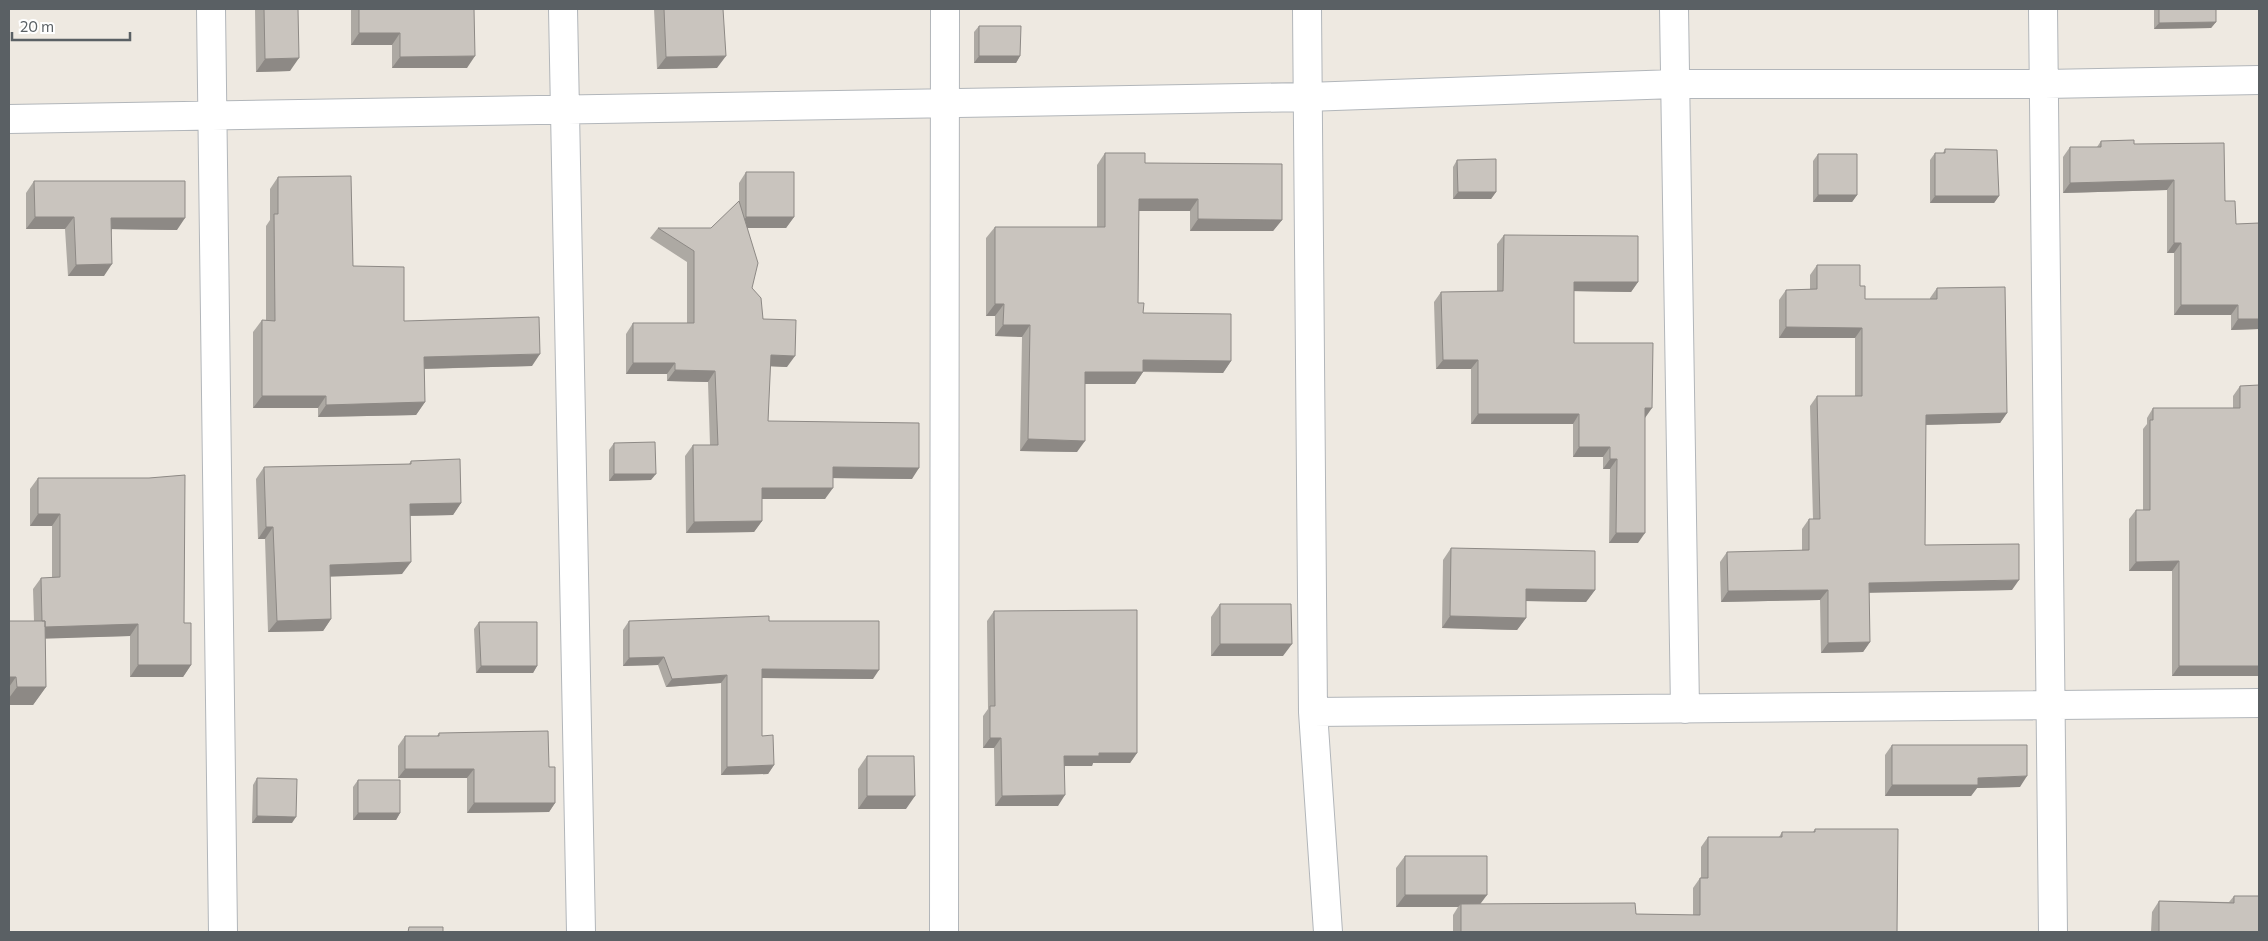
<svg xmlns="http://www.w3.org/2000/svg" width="2268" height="941" font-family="Commissioner,sans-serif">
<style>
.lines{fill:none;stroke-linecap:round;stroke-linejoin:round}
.minor-casing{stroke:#b2b6ba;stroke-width:30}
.minor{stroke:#fff;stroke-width:28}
.wall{fill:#ada9a3}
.shaded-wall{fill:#8d8985}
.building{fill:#c9c4be;stroke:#8d8985}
</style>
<rect width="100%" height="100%" fill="#eee9e1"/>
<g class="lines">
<!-- minor casing -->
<g class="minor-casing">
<path id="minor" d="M211 9 223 932
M563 9 581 932
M1307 9 1313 712 1328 932
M1674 9 1685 709
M2043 9 2053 932
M9 119 1307 97 1675 84H2045L2259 80
M1313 712 2259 703
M944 932 945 9"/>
</g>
<!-- minor -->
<use href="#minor" class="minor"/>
</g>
<!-- wall -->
<path class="wall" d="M255 9H298L290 71 256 72Z
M351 9H474L467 68H392V45H351Z
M654 9H723L717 68 657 69Z
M2154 9H2216V22L2211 28 2154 29Z
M979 26 1020 56 1016 63H974V32Z
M2101 141 2134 144 2225 201 2236 224 2259 329 2231 330V315H2174V253H2167V190L2063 193V157L2070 147H2097Z
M1945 149 1999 196 1994 203H1930V160L1935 153H1943Z
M1105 153 1145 163 1282 220 1273 231H1190V211H1139L1138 303 1143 313 1231 361 1223 373 1143 372 1135 384H1085L1077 452 1020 451 1022 337 995 336V316H986V238L995 227H1097V165Z
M1818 154 1857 195 1852 202H1813V161Z
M1457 160 1496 192 1491 199H1453V167Z
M746 172 794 217 786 228H747L752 288 763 319 787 367 770 366 768 421 912 479 833 478 825 499H762V521L754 532 686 533 685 456 693 445H710L708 382 667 381V374H626V334L633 323H687V262L650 238 658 228H711L739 202V183Z
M278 177 353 266 404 321 532 366 424 369 425 402 416 415 318 417V408H253V332L262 320H266V226L270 220V189Z
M34 181 177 230 112 229 104 276H68L65 229H26V193Z
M1504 235 1638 282 1631 292 1574 291V343L1645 418 1638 543H1609L1610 469H1603V457H1573V424H1471V369H1436L1434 302 1441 292 1497 291V244Z
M1817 265 1860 286 1865 299H1930V298L1937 288 2007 413 2000 423 1925 425V545L2012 590 1869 592 1870 642 1863 652 1821 653 1820 600 1721 602 1720 562 1727 552 1802 551V529L1809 519H1813L1810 406 1817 396H1855V338H1779V300L1786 290 1810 289V275Z
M2240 386 2259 676H2172V571H2129V519L2136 510H2143V429L2147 424V418L2153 408H2233V396Z
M614 443 651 480 609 481V450Z
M411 461 461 503 453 515 410 516 402 574 330 576 331 619 323 631 268 632 265 539H258L256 479 264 467 409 464Z
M38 478 184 623 191 665 183 677H130V636L45 638 46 687 33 705H9V621H34L33 589 41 578H52V526H30V489Z
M1451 548 1595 590 1586 602 1526 601V618L1517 630 1442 628 1443 560Z
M1220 604 1283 656H1211V617Z
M994 611 1137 753 1130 763H1093L1092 766H1065L1058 806H995L994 748H983V716L988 709 987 621Z
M629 621H769L873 679 762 678V736L774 765 768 774 721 775V683L666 687 658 665 623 666V630Z
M479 622 537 666 533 673H476L474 629Z
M439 733 549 767 555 803 549 812 467 813V778H398V746L405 736H437Z
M1892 745 2020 787 1977 788 1971 796H1885V755Z
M867 756 906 809H858V769Z
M257 778 292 823H252L253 785Z
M358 780 400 813 396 820H353V787Z
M1815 829 1897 932H1453V915L1458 907H1396V868L1405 856 1480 904 1636 914 1693 915V888L1700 878H1701V847L1708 837H1779L1782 832H1813Z
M2234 896 2259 932H2151L2152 912 2159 901 2229 902Z"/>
<!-- shaded-wall -->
<path class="shaded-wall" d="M2216 22 2211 28 2154 29 2159 23Z
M359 33H400L392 45H351Z
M475 56 467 68H392L400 57Z
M726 56 717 68 657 69 666 57Z
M979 56H1020L1016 63H974Z
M299 58 290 71 256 72 265 59Z
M2174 180 2167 190 2063 193 2070 183Z
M1458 192H1496L1491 199H1453Z
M1818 195H1857L1852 202H1813Z
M1935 196H1999L1994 203H1930Z
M1139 199H1198L1190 211H1131Z
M35 217H74L65 229H26Z
M746 217H794L786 228H739Z
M111 218H185L177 230 103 229Z
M1198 219 1282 220 1273 231H1190Z
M2174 243H2181L2174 253H2167Z
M112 264 104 276H68L76 265Z
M1574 282H1638L1631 292 1567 291Z
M995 304H1004L995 316H986Z
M2181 305H2238L2231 315H2174Z
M2238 319H2259V329L2231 330Z
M1003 325H1030L1022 337 995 336Z
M1786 327 1862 328 1855 338H1779Z
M540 354 532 366 415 369 424 357Z
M771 355 795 356 787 367 763 366Z
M1143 360 1231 361 1223 373 1135 371Z
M1443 360H1478L1471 369H1436Z
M633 363H675L667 374H626Z
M675 370 715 371 708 382 667 381Z
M1085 372H1143L1135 384H1077Z
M262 396H326L318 408H253Z
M425 402 416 415 318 417 326 405Z
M1645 408H1652L1645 418Z
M2007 413 2000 423 1918 425 1926 415Z
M1478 414H1579L1573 424H1471Z
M1028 439 1085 441 1077 452 1020 451Z
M1579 447H1610L1603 457H1573Z
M1610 459H1617L1610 469H1603Z
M833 467 919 468 912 479 825 478Z
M614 474H656L651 480 609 481Z
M762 488H833L825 499H754Z
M461 503 453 515 401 516 410 504Z
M38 514H60L52 526H30Z
M762 521 754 532 686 533 694 522Z
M266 527H273L265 539H258Z
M1616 533H1645L1638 543H1609Z
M2179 561 2172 571H2129L2136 562Z
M411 562 402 574 322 577 330 565Z
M2019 580 2012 590 1862 593 1869 583Z
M1526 589 1595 590 1586 602 1517 601Z
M1828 590 1820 600 1721 602 1728 591Z
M1450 616 1526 618 1517 630 1442 628Z
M331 619 323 631 268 632 277 621Z
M138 624 130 636 35 639 43 627Z
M1870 642 1863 652 1821 653 1828 643Z
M1220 644H1292L1283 656H1211Z
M664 657 658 665 623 666 629 658Z
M138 665H191L183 677H130Z
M481 666H537L533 673H476Z
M2179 666H2259V676H2172Z
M762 669 879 670 873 679 756 678Z
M727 675 721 683 666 687 672 679Z
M9 677H16L9 687Z
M17 687H46L33 705H9V698Z
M990 738H1001L994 748H983Z
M1099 753H1137L1130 763H1093L1092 766H1057L1064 756Z
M774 765 768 774 721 775 727 767Z
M405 769H474L467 778H398Z
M2027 776 2020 787 1977 788 1971 796H1885L1892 785 1978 778Z
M1065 795 1058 806H995L1002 796Z
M867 796H915L906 809H858Z
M474 803H555L549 812 467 813Z
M358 813H400L396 820H353Z
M257 816 296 817 292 823H252Z
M1405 895H1487L1478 907 1461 904 1458 907H1396Z"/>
<!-- building -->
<path class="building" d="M264 9H298L299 58 265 59Z
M359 9H474L475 56 400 57V33H359Z
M664 9H723L726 56 666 57Z
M2159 9H2216V22L2159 23Z
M979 26H1021L1020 56H979Z
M2134 140V144L2224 143 2225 201H2235L2236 224 2259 223V319H2238V305H2181V243H2174V180L2070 183V147H2101V141Z
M1945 149 1997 150 1999 196H1935V153H1945Z
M1105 153H1145V163L1282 164V220L1198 219V199H1139L1138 303H1144L1143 313 1231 314V361L1143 360V372H1085V441L1028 439 1030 325H1003L1004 304H995V227H1105Z
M1818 154H1857V195H1818Z
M1496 159V192H1458L1457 160Z
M746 172H794V217H746Z
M351 176 353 266 404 267V321L539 317 540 354 424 357 425 402 326 405V396H262V320L275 321 274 214H278V177Z
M34 181H185V218H111L112 264 76 265 74 217H35Z
M739 201 758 263 752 288 761 298 763 319 796 320 795 356 771 355 768 421 919 423V468L833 467V488H762V521L694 522 693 445H718L715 371 675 370V363H633V323H694V251L658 228H711Z
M1504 235 1638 236V282H1574V343H1653L1652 408H1645V533H1616L1617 459H1610V447H1579V414H1478V360H1443L1441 292 1503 291Z
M1817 265H1860V286H1865V299H1937V288L2005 287 2007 413 1926 415 1925 545 2019 544V580L1869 583 1870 642 1828 643V590L1728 591 1727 552 1809 550V519H1820L1817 396H1862V328L1786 327V290L1817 289Z
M2259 385V666H2179V561L2136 562V510H2150V420H2153V408H2240V386Z
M655 442 656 474H614V443Z
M460 459 461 503 410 504 411 562 330 565 331 619 277 621 273 527H266L264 467 411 464V461Z
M185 475 184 623H191V665H138V624L45 627V621H42L41 578 60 577V514H38V478H149Z
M1451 548 1595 551V590L1526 589V618L1450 616Z
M1220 604H1291L1292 644H1220Z
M1137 610V753H1099V756H1064L1065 795 1002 796 1001 738H990V706H995L994 611Z
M769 616V621H879V670L762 669V736L773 735 774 765 727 767V675L672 679 664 657 629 658V621Z
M9 621H45L46 687H17L16 677H9Z
M479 622H537V666H481Z
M548 731 549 767H555V803H474V769H405V736H439V733Z
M1892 745H2027V776L1978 778V785H1892Z
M867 756H914L915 796H867Z
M257 778 297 779 296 817 257 816Z
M358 780H400V813H358Z
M1815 829H1898L1897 932H1461V904L1635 903 1636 914 1700 915V878H1708V837H1782V832H1815Z
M1405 856H1487V895H1405Z
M2234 896H2259V932H2159V901L2234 903Z
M409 927H443V932H408Z"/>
<!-- border -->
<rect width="2268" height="941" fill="none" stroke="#5a6064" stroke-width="20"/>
<!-- scale -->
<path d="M12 32v8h118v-8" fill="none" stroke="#5a6064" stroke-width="2.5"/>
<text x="20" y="32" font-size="15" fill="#5a6064" stroke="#ffffff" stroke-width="4" paint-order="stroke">20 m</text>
</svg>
